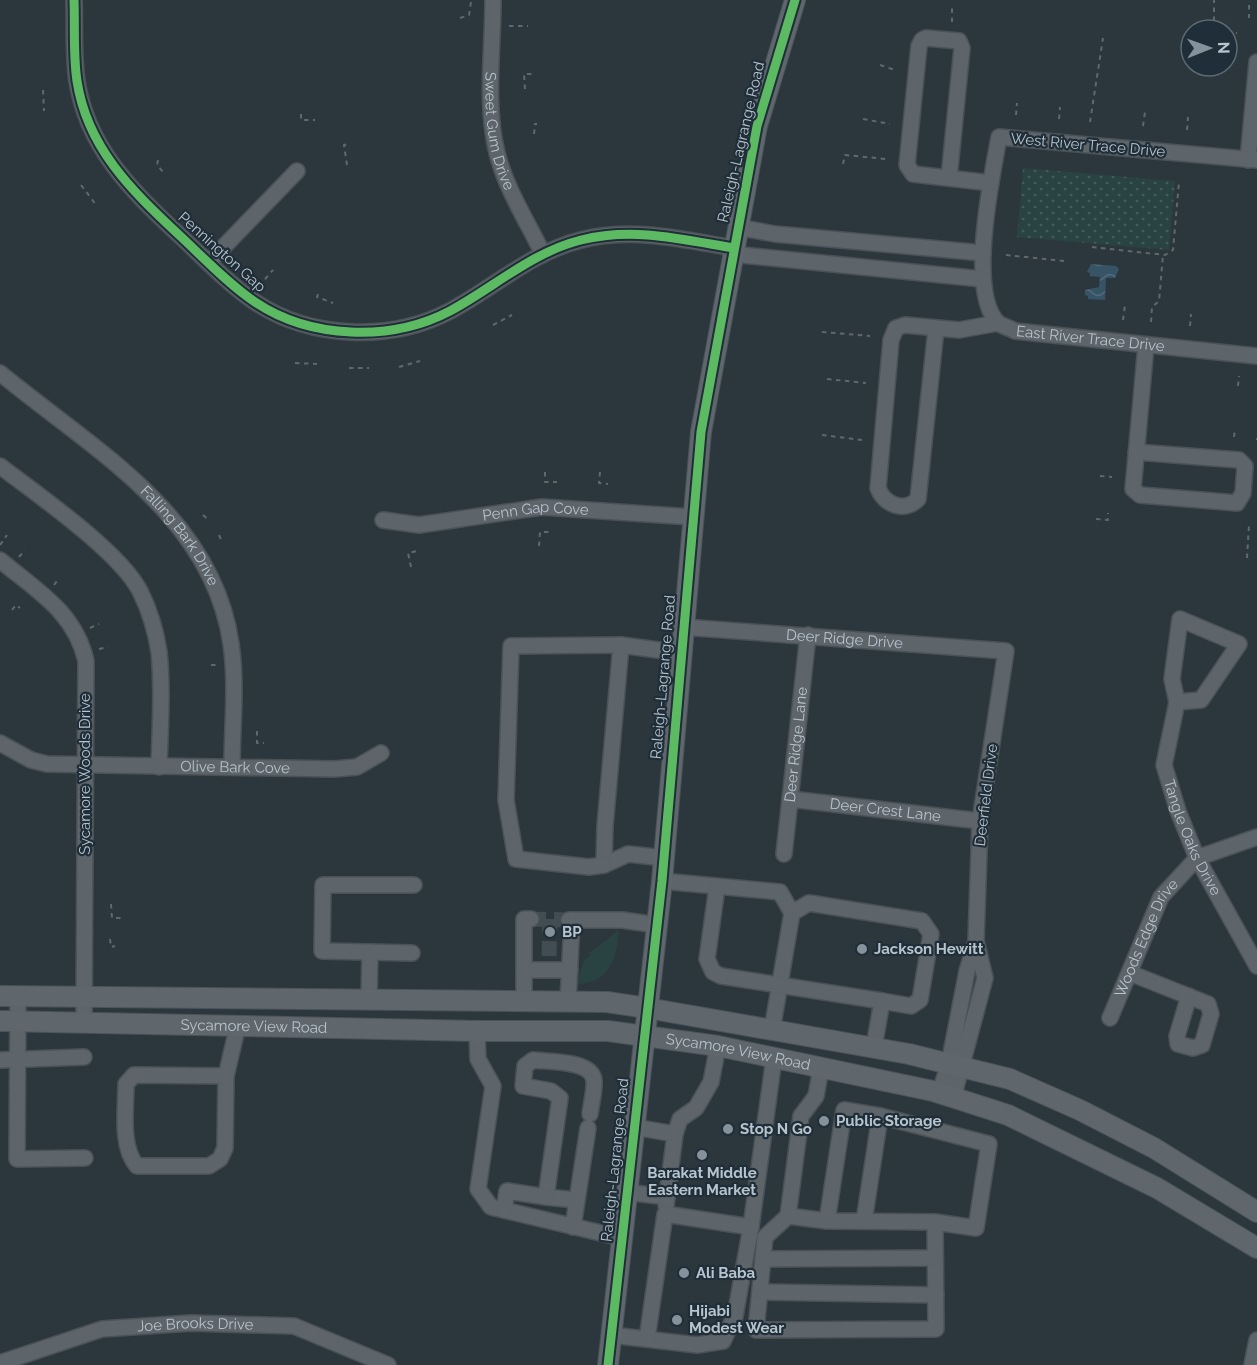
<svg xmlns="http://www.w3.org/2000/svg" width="1257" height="1365" font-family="Raleway,sans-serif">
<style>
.grass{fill:#294242}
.park{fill:url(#park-dots)}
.water{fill:url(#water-waves)}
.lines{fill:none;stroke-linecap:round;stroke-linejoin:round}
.minor-tunnel{stroke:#414c53;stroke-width:15;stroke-dasharray:15 8;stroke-linecap:butt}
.minor-casing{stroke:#4b5257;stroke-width:18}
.major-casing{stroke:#4a5359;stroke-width:22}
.path{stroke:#60686c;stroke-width:2;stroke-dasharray:4.5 4.5;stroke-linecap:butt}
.minor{stroke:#5d646a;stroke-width:15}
.major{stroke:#5f676c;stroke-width:20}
.cycleway-casing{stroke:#1f2e38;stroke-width:13}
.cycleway{stroke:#5cba63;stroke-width:9}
.poi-dot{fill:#86929b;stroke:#1f2e38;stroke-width:2}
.labels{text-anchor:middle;stroke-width:4.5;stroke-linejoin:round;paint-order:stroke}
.street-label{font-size:15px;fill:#b7c3cd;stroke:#1f2e38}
.poi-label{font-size:15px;font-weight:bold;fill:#b7c3cd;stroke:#1f2e38;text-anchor:start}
</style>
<defs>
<pattern id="park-dots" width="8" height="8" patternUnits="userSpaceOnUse" patternTransform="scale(1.5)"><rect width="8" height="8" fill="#294242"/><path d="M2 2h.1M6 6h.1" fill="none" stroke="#465c5c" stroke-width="1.8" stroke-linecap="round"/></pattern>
<pattern id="water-waves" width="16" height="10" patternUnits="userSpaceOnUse" patternTransform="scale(1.5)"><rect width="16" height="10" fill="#375467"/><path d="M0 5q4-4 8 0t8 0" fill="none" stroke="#526b7c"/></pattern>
</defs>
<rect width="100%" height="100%" fill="#2c373d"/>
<!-- grass -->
<path class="grass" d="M619 930C617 958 610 984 576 984L584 961 591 954 589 953Z"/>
<!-- park -->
<path class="park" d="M1023 168 1175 181 1169 250 1017 237Z"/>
<!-- water -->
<path class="water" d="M1091 264 1116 266 1119 269 1115 278H1106L1105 300 1088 299V296L1085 295V290L1099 287 1100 277 1090 276V273L1087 272Z"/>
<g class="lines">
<!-- minor-tunnel -->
<path class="minor-tunnel" d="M531 919 569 920
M549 956 550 919"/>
<!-- minor casing -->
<g class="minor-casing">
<g id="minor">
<path d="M74 0C75 27 73 55 77 81 87 147 131 190 177 233 202 256 227 283 255 302 310 339 391 342 450 311 493 288 532 252 581 240 633 227 681 239 733 248"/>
<path id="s1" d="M493 0C493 49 485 105 497 153 506 189 527 221 543 254"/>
<path d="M1248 160 1257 62"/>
<path id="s2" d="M1257 160 999 137C992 177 967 292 998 323 1002 326 1010 328 1015 331L1257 356"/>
<path d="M949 178 962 48 959 41 926 38 922 40 919 46 907 165 913 174 991 183"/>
<path d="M737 227 775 234 983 253"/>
<path d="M732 254 982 279"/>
<path d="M209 262 297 171"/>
<path d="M936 329 918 499C905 513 884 505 878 488L891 340 896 328 905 325 959 330 998 323"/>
<path id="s3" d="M0 373C92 449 213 515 231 644 237 684 232 727 232 767"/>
<path d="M1136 452 1239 460 1245 466 1243 493 1237 503 1140 495 1133 489 1146 345"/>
<path d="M0 466C38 495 119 551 140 591 149 609 156 632 159 652 163 690 160 729 159 767"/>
<path id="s4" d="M383 520 419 525 542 507 692 517"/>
<path d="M0 560C37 591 75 612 86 661L84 1022"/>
<path id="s5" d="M683 627 1006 651 980 821 976 941 967 971 949 1064 939 1094"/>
<path id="s6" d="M1177 702 1201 700 1239 644 1180 619 1172 679 1177 702 1164 765 1178 811 1197 858 1257 966"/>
<path id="s7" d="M0 743 31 760 47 764 334 769 357 767 381 753"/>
<path id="s8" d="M790 799 980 821"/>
<path id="s9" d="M784 854 808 635"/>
<path d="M664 858 628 854 604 865 605 826 621 645 680 653"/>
<path d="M604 865 589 867 516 859 506 800 511 646 621 645"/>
<path d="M662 881 780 892 792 913 772 1030"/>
<path d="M717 887 707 959 713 972 721 976 882 1001 874 1047"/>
<path d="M792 913 809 903 922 921 931 934 920 1000 911 1006 882 1001"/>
<path d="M569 920H622L657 925"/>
<path d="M412 953 322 951 323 885H414"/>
<path d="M524 970H570"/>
<path d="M1130 973 1208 1004 1211 1014 1202 1045 1193 1048 1178 1044 1177 1036 1189 996"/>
<path d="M18 996 17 1159 85 1158"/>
<path d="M369 1000 370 952"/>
<path d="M524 1002V919H531"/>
<path d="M568 1002 572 920"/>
<path id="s10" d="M1110 1018 1161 897 1197 858 1257 837"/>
<path d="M477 1031 478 1059 493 1086 478 1189 491 1207 622 1238"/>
<path d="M0 1060 84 1057"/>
<path d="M226 1076 134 1075 126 1084C126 1108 120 1147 137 1166H209L220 1159 225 1148 226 1076 238 1025"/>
<path d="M953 1098 985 978 976 941"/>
<path d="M880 1116 989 1144 976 1228 935 1222"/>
<path d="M634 1127 675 1134"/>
<path d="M626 1192 667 1197 666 1205"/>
<path d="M667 1197 675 1134 680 1119 696 1108 711 1082 718 1046"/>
<path d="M576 1200 546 1197 560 1098 551 1091 523 1086 525 1066 533 1060C549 1062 591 1060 594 1080 595 1091 591 1104 590 1114"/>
<path d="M504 1210 507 1191 546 1197"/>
<path d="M788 1216 765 1237 756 1330 936 1329 935 1222 827 1221 788 1216 801 1116 816 1096 821 1068"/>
<path d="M827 1221 844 1110 880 1116 864 1221"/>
<path d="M573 1227 588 1128"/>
<path d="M763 1259 935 1258"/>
<path d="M760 1292 936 1295"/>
<path d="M611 1335 697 1345 723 1341 735 1316 751 1227 774 1058"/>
<path d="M647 1339 665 1214 751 1227"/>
<path id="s11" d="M0 1363 102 1329 191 1323 294 1326 388 1365"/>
<path d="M1252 1365 1257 1340"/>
</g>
</g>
<!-- major casing -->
<g class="major-casing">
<g id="major">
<path d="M0 996 607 1002 647 1008 909 1054 1010 1079 1080 1110 1154 1148 1257 1212"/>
<path id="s12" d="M0 1021 477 1031H608L718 1046 933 1091 1008 1115 1157 1188 1257 1248"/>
<path d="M608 1365 662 881 701 432 757 126 795 0"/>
</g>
</g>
<!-- path -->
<path class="path" d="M1249 5V18
M460 18 469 15 471 2
M952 22V4
M509 26H528
M1214 30V0
M1227 33H1237
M880 65 895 70
M525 89 524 74H532
M43 90 44 111
M301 114V120H315
M1016 115 1017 103
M863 119 890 124
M1059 119 1060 107
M1090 122 1103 38
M1143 126 1145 112
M1187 130 1188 117
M534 134 535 124H537
M158 160 157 165 164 173
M843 164 845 155 886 159
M347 165 344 145 348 144
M81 185 94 202 92 205
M1092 247 1165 255 1173 250 1179 182
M1006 255 1064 261
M259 286 273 270
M318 294 317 297 333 303
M1123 320 1125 305
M1151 322 1152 307 1159 301 1163 255
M493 325 512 315
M1190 326 1191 314
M822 332 870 336
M295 363 317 364
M399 367 420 361
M349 368H369
M827 379 866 383
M1238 386 1239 376
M822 435 862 440
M1234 437 1235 429
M1256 439H1257
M545 472V482H557
M600 472 599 483 608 484
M1100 476 1112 477
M203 515 209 520
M1096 519 1108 520V513
M219 535 222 542
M0 545 7 535
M539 546 540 532H549
M19 557 25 550
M1247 558 1249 525
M411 567 408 553 417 551
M54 585 59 578
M12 610 16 605 20 608
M90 628 99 624
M99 649 108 647
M211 665H220
M257 731V743H264
M111 904 112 918H124
M110 939 111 947 115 946"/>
<!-- minor -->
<use href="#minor" class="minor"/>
<!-- major -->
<use href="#major" class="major"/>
<!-- cycleway casing -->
<g class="cycleway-casing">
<path id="cycleway" d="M74 0C75 27 73 55 77 81 87 147 131 190 177 233 202 256 227 283 255 302 310 339 391 342 450 311 493 288 532 252 581 240 633 227 681 239 733 248
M608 1365 662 881 701 432 757 126 795 0"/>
</g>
<!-- cycleway -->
<use href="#cycleway" class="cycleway"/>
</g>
<!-- markers -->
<g class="poi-dot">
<circle cx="550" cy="932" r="6"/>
<circle cx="862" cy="949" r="6"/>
<circle cx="824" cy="1121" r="6"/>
<circle cx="728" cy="1129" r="6"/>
<circle cx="702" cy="1155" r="6"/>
<circle cx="684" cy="1273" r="6"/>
<circle cx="677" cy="1320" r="6"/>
</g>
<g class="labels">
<!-- street labels -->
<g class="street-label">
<text dy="5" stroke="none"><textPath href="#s1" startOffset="132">Sweet Gum Drive</textPath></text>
<text transform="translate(741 142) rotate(-77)" y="5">Raleigh-Lagrange Road</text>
<text transform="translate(1088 145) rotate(5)" y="5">West River Trace Drive</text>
<text transform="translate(222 252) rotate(42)" y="5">Pennington Gap</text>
<text dy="5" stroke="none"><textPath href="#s2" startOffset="544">East River Trace Drive</textPath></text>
<text dy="5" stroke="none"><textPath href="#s4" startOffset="154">Penn Gap Cove</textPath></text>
<text dy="5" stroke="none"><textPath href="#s3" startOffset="244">Falling Bark Drive</textPath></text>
<text dy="5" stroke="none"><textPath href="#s5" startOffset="162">Deer Ridge Drive</textPath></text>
<text transform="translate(663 677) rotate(-85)" y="5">Raleigh-Lagrange Road</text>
<text dy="5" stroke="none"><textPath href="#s9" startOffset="110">Deer Ridge Lane</textPath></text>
<text dy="5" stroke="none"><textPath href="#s7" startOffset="240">Olive Bark Cove</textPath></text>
<text transform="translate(85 774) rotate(-90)" y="5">Sycamore Woods Drive</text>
<text transform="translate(986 795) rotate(-83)" y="5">Deerfield Drive</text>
<text dy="5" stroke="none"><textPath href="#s8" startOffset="96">Deer Crest Lane</textPath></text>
<text dy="5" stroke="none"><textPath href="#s6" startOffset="382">Tangle Oaks Drive</textPath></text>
<text dy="5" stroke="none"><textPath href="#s10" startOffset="88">Woods Edge Drive</textPath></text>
<text dy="5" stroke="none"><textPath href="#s12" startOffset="254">Sycamore View Road</textPath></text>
<text dy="5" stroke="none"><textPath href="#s12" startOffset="740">Sycamore View Road</textPath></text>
<text transform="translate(615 1160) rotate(-84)" y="5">Raleigh-Lagrange Road</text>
<text dy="5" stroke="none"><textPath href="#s11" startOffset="201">Joe Brooks Drive</textPath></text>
</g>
<!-- poi labels -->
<g class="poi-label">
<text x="562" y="937">BP</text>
<text x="874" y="954">Jackson Hewitt</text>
<text x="836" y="1126">Public Storage</text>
<text x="740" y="1134">Stop N Go</text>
<text x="702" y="1178" text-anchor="middle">Barakat Middle<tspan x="702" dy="17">Eastern Market</tspan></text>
<text x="696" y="1278">Ali Baba</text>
<text x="689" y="1316">Hijabi<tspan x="689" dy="17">Modest Wear</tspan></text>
</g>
</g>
<!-- north arrow -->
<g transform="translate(1209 48) rotate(89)"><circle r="28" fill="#1f2e38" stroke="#5c6a74" stroke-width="1.5"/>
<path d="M0-4.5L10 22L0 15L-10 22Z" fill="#86929b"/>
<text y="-9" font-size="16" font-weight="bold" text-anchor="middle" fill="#b7c3cd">N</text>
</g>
</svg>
